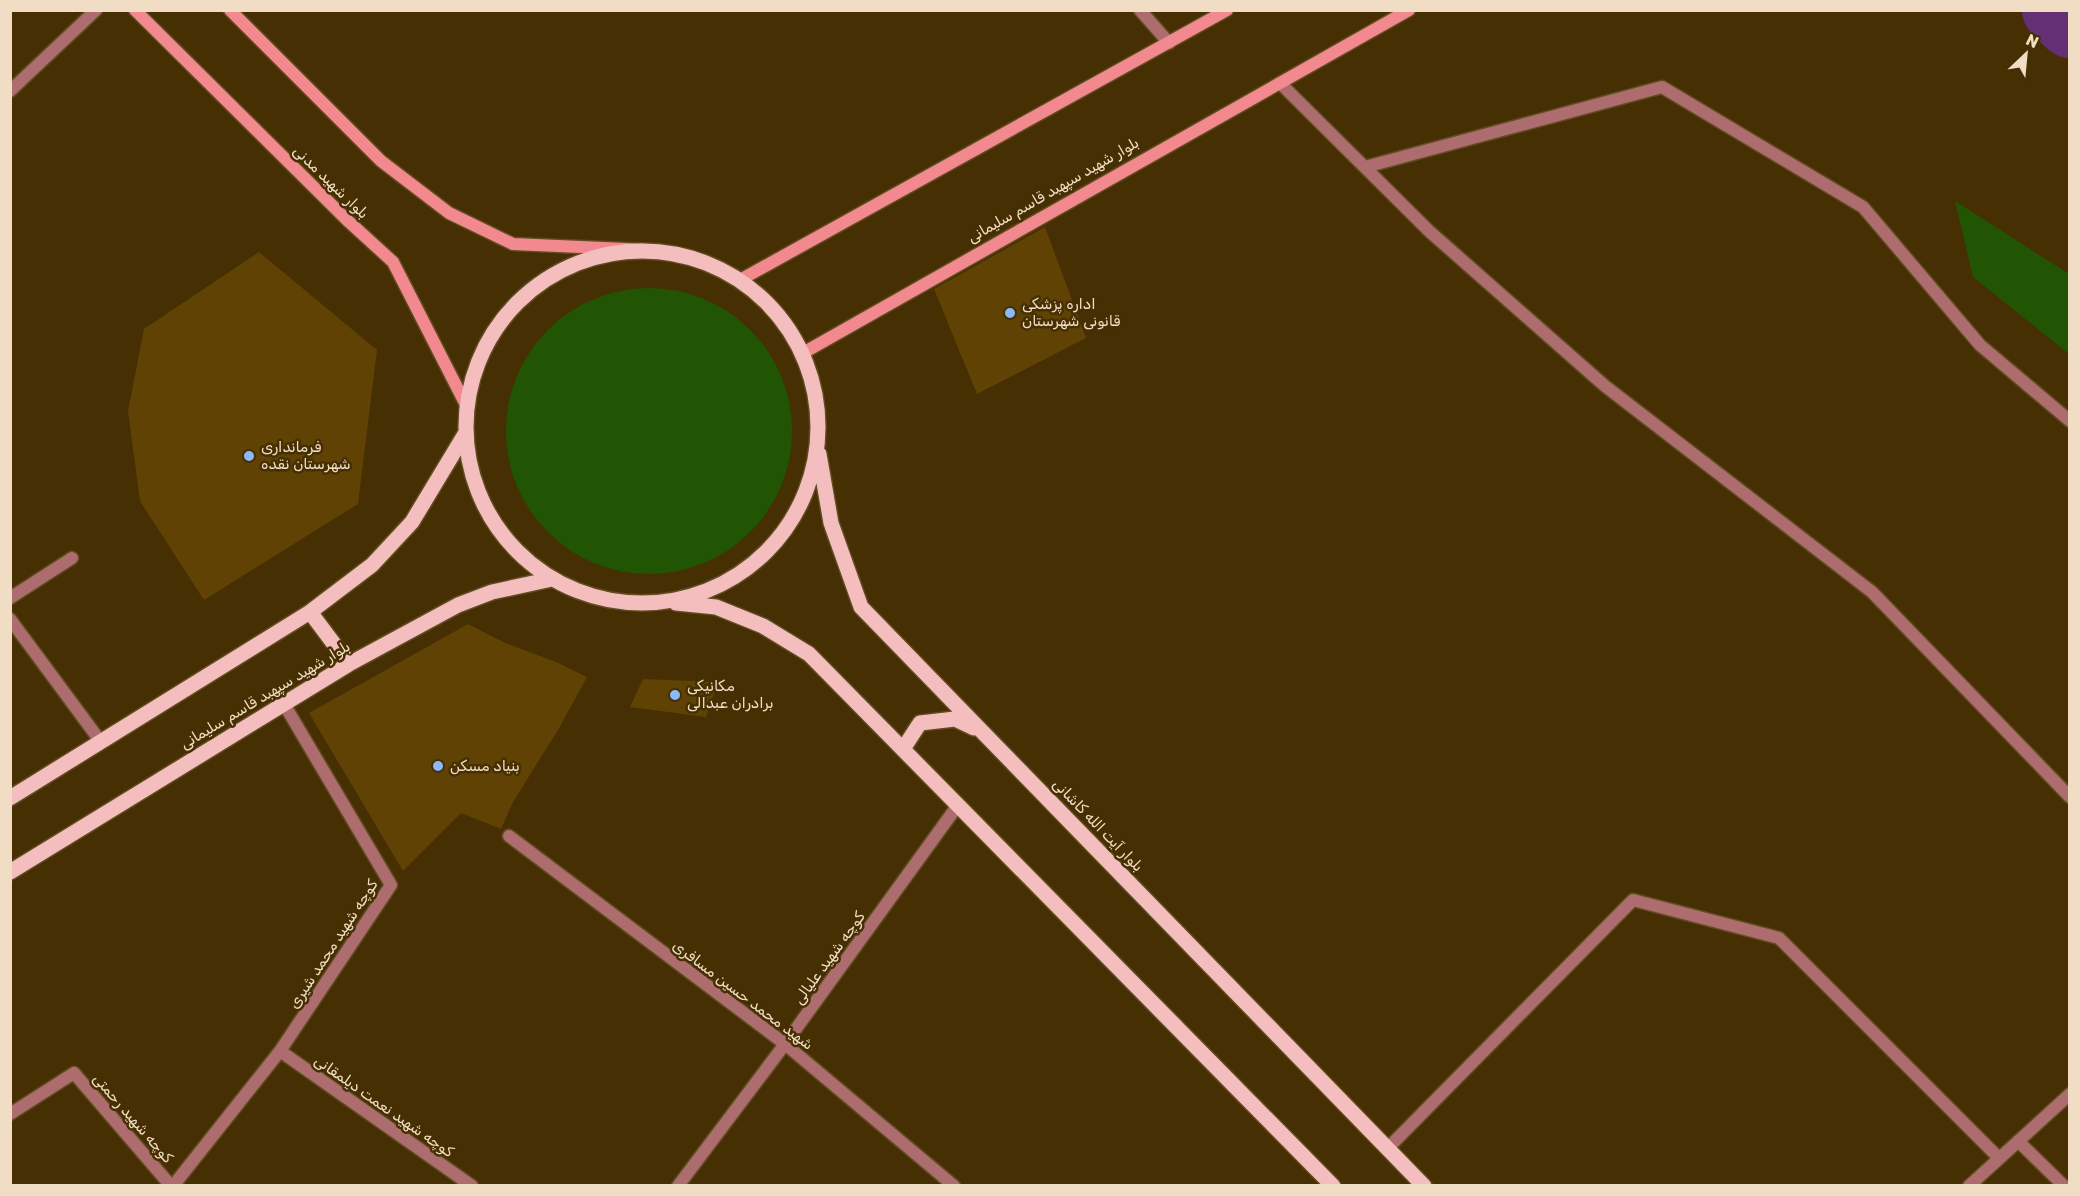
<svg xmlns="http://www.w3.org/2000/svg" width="2080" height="1196" font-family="Rubik,Cairo,sans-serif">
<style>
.green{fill:#225503}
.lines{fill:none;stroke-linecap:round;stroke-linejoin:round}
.river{stroke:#642f75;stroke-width:66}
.building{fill:#604204}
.service-casing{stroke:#614b21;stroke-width:15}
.minor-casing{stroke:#614b21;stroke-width:15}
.secondary-casing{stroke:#614b21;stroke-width:15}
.primary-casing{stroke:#614b21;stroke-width:18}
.service{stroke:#ad6c6e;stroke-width:12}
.minor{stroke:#ad6c6e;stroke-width:12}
.secondary{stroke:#f1898e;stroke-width:12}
.primary{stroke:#f4bdbe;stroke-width:15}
.poi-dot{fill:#8bb9fc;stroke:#462f02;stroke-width:2}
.labels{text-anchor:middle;stroke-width:5;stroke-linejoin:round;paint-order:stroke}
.street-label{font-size:15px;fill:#f0ddc3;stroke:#462f02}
.poi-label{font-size:15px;fill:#f0ddc3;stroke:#462f02;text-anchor:start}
</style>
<rect width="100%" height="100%" fill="#462f02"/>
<!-- green -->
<path class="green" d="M1955 201 2069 274V354L1973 277Z
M506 431a143 143 0 1 1 286 0a143 143 0 1 1-286 0Z"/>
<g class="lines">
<!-- river -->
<path class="river" d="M2055 10 2070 25"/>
</g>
<!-- building -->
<path class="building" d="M1045 227 1086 338 977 394 934 289Z
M259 252 377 350 358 504 204 600 140 501 128 411 144 329Z
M468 624 503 642 556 662 587 677 558 730 513 802 501 829 461 813 403 871 309 713Z
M643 679 718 682 706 717 630 707Z"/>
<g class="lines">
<!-- service casing -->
<g class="service-casing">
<path id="service" d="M10 598 72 558
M10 619 101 742
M1388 1148 1633 900 1779 938 1999 1158"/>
</g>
<!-- minor casing -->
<g class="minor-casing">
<path id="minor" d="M1140 10 1169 43
M1280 83 1429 231 1605 386 1872 592 2070 797
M10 91 96 10
M1365 167 1662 87 1863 207 1980 345 2070 421
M509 836 785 1044 954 1186
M280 1051 472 1186
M10 1114 74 1073 171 1186
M2018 1141 2064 1186
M173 1186 280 1051 391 885 284 704
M678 1186 785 1044 958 805
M1969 1186 2070 1094"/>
</g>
<!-- secondary casing -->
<g class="secondary-casing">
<path id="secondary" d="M135 10 347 220 393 262 466 405
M230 10 381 161 449 213 513 244 648 250
M740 280 1227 10
M803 353 1409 10"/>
</g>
<!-- primary casing -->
<g class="primary-casing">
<path id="primary" d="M466 427a176 176 0 1 1 352 0a176 176 0 1 1-352 0Z
M819 454 831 523 861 607 1424 1186
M676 603 716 607 763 626 809 654 1333 1186
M310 612 349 664
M903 749 920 723 955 719 974 728
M10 798 310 612 372 565 412 522 465 434
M10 872 349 664 458 605 492 592 552 579"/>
</g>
<!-- service -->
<use href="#service" class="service"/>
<!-- minor -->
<use href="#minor" class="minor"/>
<!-- secondary -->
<use href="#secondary" class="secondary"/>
<!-- primary -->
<use href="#primary" class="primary"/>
</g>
<!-- markers -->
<g class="poi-dot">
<circle cx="1010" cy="313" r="6"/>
<circle cx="249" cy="456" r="6"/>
<circle cx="675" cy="695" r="6"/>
<circle cx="438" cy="766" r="6"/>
</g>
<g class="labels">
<!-- street labels -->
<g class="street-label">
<text transform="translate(331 182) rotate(44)" y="5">بلوار شهید مدنی</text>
<text transform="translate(1053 190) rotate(-30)" y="5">بلوار شهید سپهبد قاسم سلیمانی</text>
<text transform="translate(265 695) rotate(-31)" y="5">بلوار شهید سپهبد قاسم سلیمانی</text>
<text transform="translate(1098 825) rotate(46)" y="5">بلوار آیت الله کاشانی</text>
<text transform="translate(333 944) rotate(-57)" y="5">کوچه شهید محمد شیری</text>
<text transform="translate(829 958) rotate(-54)" y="5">کوچه شهید علیالی</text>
<text transform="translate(743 995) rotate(37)" y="5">شهید محمد حسین مسافری</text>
<text transform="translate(384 1106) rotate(35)" y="5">کوچه شهید نعمت دیلمقانی</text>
<text transform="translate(133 1118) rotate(49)" y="5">کوچه شهید رحمتی</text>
</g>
<!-- poi labels -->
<g class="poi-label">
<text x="1022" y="309">اداره پزشکی<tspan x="1022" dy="17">قانونی شهرستان</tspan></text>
<text x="261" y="452">فرمانداری<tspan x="261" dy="17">شهرستان نقده</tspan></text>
<text x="687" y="691">مکانیکی<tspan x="687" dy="17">برادران عبدالی</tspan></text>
<text x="450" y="771">بنیاد مسکن</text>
</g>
</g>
<!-- border -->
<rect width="2080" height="1196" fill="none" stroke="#f0ddc3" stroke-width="24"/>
<!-- north arrow -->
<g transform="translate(2026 54) rotate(26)" stroke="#462f02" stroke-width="4.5" paint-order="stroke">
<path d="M0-4.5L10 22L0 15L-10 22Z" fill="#f0ddc3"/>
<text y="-9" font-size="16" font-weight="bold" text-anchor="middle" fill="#f0ddc3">N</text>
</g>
</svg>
